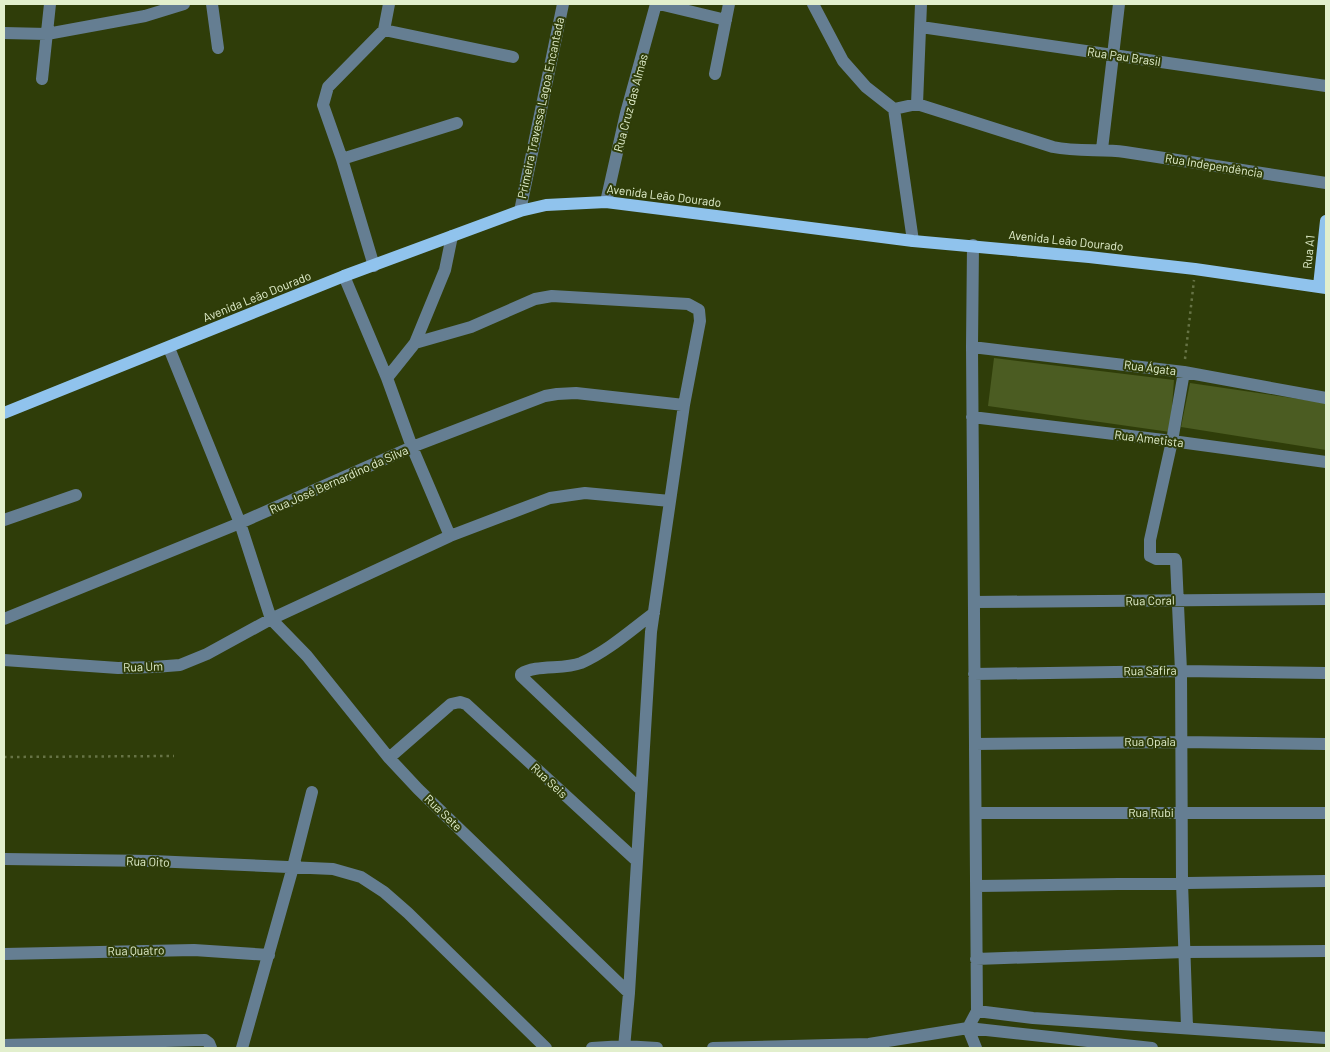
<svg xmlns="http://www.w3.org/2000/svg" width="1330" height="1052" font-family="Barlow,sans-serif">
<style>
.building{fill:#4b5c22}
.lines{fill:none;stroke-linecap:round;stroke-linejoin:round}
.path{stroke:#667345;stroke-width:2.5;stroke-dasharray:2.5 4;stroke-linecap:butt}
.minor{stroke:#657e92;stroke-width:12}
.major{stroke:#90c3ed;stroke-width:12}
.labels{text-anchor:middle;stroke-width:4;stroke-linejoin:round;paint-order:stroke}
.street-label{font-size:12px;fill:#e2efcd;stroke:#2f3d09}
</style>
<rect width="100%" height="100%" fill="#2f3d09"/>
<!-- building -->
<path class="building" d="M994 358 1174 380 1170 432 988 406Z
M1190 383 1326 403V450L1181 427Z"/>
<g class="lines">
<!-- path -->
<path class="path" d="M1185 359 1194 280
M4 757 174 756"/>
<!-- minor -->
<path class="minor" d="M212 4 218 48
M659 4 726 20
M813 4 843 61 866 87 894 109
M921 27 1326 86
M384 30 513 57
M4 33 47 34 145 16 184 4
M715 74 729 4
M42 79 50 4
M917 104 1053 147C1077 152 1101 149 1125 152L1326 183
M917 104 921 4
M1102 149 1119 4
M342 159 457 123
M606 202 626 113 656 4
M520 211 563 4
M913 241 894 109 917 104
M374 266 342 159 323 105 328 87 384 30 389 4
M344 276 387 378
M415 343 445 270 452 236
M972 347 1184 372 1326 398
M169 348 240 523 271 619 307 656 389 758 418 789 629 993
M1184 372 1172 441 1150 540V556L1156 559H1175L1176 561 1181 671 1182 882 1187 1027
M972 417 1172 441 1326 462
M4 520 76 495
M450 536 412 447 387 378 415 343 471 327 535 299 552 296 688 304 699 310 700 321 684 405 651 632 629 993 624 1048
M974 602 1326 599
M4 619 240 523 412 447 545 396 557 394 576 393 684 405
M4 660 118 668 154 667 180 665 207 654 271 619 450 536 550 498 585 493 670 501
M974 674 1181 671 1326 673
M975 744 1182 742 1326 744
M389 758 451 704 460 702 466 704 637 861
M641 790 521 676V674C536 664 563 670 581 663 608 651 631 630 654 613
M976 813H1326
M4 859 152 861 333 869 361 877 384 892 408 913 546 1048
M977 886 1326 881
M4 954 194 950 269 955
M976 959 1185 952 1326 951
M977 1011 1033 1018 1326 1038
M4 1045 205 1040 209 1043 211 1048
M242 1048 293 867 312 792
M592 1048 624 1046 657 1048
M713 1048 869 1044 968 1028 977 1011 972 347 973 245
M976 1048 968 1028 1152 1048"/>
<!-- major -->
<path class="major" d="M1319 286 1326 221
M4 413 344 276 520 211 546 205 606 202 913 241 1089 257 1195 269 1326 288"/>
</g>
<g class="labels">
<!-- street labels -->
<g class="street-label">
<text transform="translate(1124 57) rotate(8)" y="4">Rua Pau Brasil</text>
<text transform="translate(631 103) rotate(-75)" y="4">Rua Cruz das Almas</text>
<text transform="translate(541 108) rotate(-78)" y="4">Primeira Travessa Lagoa Encantada</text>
<text transform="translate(1214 166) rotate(9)" y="4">Rua Independência</text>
<text transform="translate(664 196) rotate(7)" y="4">Avenida Leão Dourado</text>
<text transform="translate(1066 241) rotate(6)" y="4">Avenida Leão Dourado</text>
<text transform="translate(1309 252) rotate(-84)" y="4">Rua A1</text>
<text transform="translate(257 297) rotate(-22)" y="4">Avenida Leão Dourado</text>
<text transform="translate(1150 368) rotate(7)" y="4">Rua Ágata</text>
<text transform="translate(1149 439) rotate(7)" y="4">Rua Ametista</text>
<text transform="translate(339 480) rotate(-24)" y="4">Rua José Bernardino da Silva</text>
<text transform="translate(1150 601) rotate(-1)" y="4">Rua Coral</text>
<text transform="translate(143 667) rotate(-2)" y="4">Rua Um</text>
<text transform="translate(1150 671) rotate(-1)" y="4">Rua Safira</text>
<text x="1150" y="746">Rua Opala</text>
<text transform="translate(549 781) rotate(43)" y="4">Rua Seis</text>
<text transform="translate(443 813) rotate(44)" y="4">Rua Sete</text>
<text x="1151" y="817">Rua Rubi</text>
<text transform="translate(148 862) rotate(2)" y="4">Rua Oito</text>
<text transform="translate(136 951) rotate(-1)" y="4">Rua Quatro</text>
</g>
</g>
<!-- border -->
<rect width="1330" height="1052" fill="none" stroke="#e2efcd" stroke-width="10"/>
</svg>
